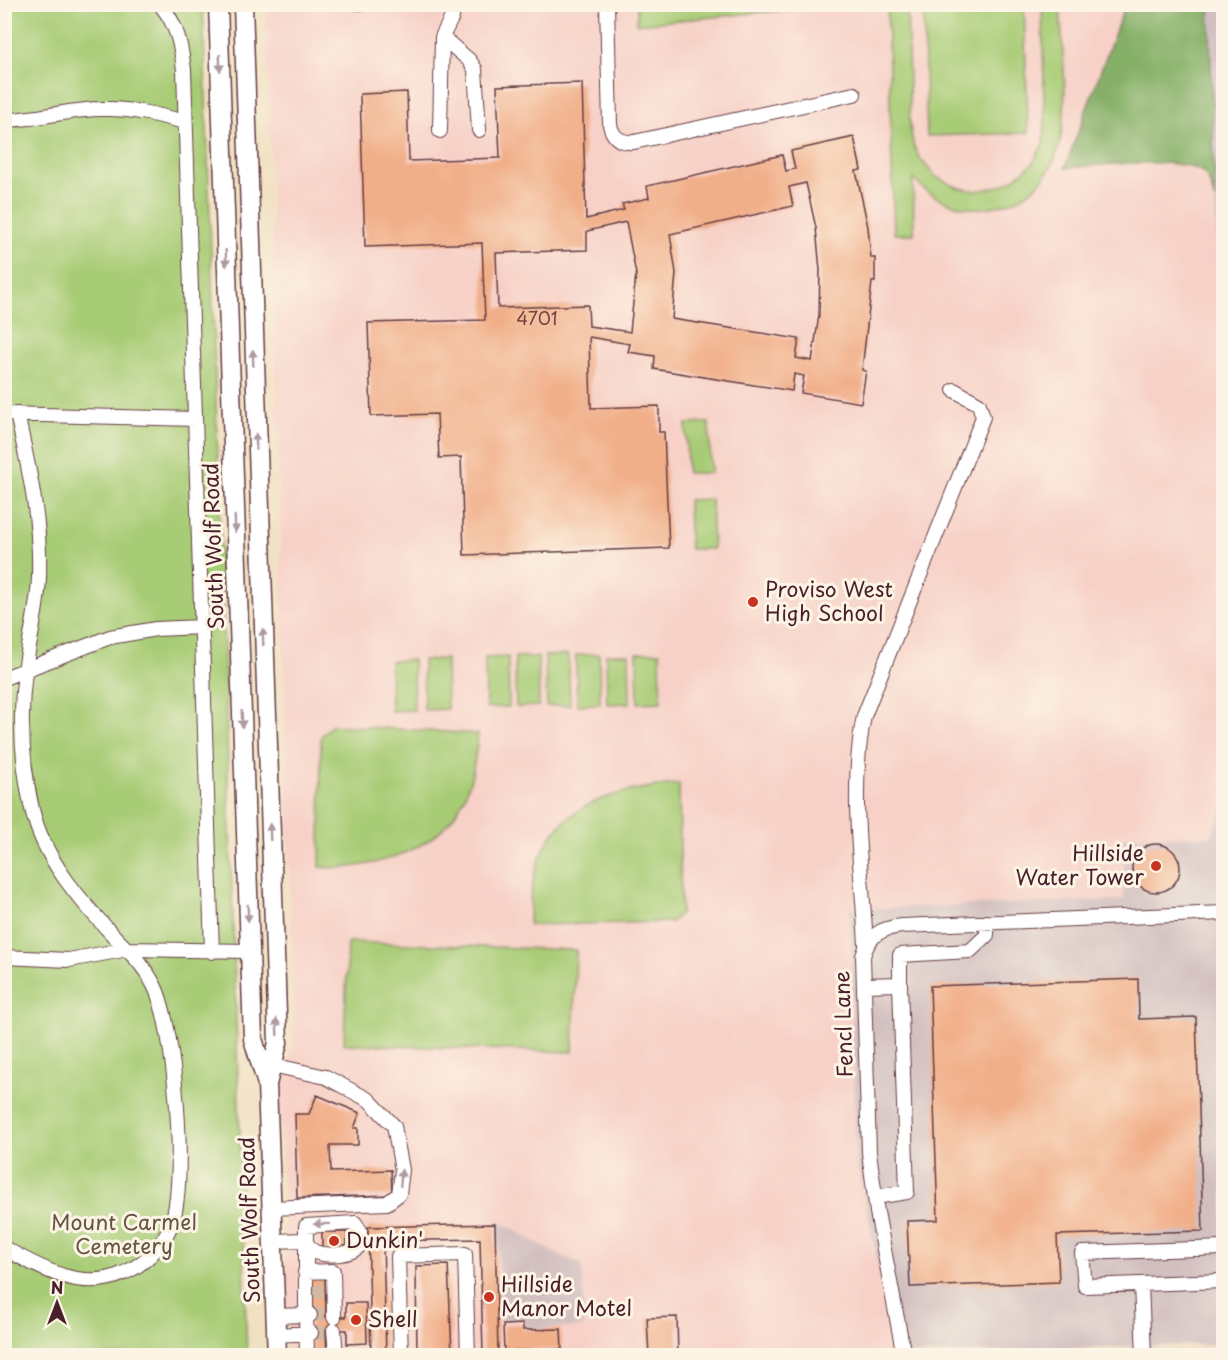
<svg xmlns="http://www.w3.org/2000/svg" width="1228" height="1360" font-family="'Playpen Sans',sans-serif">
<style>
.built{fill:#f7d1c8}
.industrial{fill:#d2bfc0}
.green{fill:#a8cc76;stroke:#797650;stroke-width:1.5}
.forest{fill:#86b067;stroke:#686849;stroke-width:1.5}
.building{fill:#f1af89;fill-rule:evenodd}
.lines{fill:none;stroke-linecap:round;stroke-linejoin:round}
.minor-tunnel{stroke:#d0baa5;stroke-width:14;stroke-dasharray:14 7;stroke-linecap:butt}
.minor-casing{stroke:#633c42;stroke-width:16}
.major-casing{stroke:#633c42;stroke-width:21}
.minor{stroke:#fff;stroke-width:14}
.major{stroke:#fff;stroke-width:18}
.oneway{fill:#ae9aa0}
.poi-dot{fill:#c8321e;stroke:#fcf5e5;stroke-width:2}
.labels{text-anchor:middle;stroke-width:6;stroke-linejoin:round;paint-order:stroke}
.number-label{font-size:18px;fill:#744342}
.street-label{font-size:21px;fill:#4a1f2b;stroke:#fcf5e5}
.poi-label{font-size:21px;fill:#4a1f2b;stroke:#fcf5e5;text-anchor:start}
.park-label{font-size:21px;fill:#665342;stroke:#fcf5e5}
</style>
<rect width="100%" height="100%" fill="#fcf5e5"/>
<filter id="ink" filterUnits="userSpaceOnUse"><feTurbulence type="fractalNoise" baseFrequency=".0167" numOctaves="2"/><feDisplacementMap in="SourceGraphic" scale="12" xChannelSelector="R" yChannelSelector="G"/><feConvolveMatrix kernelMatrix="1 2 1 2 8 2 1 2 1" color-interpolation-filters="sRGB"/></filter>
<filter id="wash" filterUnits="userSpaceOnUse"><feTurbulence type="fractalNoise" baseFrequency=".008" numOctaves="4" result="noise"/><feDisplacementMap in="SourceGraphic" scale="24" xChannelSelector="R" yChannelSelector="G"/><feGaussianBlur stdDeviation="1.35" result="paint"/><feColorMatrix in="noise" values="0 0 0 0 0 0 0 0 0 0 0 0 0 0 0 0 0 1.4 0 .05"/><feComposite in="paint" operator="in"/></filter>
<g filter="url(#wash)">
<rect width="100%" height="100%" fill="#f1e1c3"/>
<!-- built -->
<path class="built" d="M266 5H1125L1065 167 1184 164 1202 172 1209 182 1215 201 1223 395V809L1211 837 1124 838 1125 900 850 909 856 1157 897 1355H288L279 1084 294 1047Z"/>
<!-- industrial -->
<path class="industrial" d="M1209 5H1224L1223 395 1215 201Z
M1223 809V1344L897 1355 856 1157 850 909 1124 900V837L1211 836Z
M497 1220 553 1252 582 1264 584 1327 524 1329V1319L501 1320Z"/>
<!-- green -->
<path class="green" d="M5 5H203L247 1355 5 1356Z
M637 5V4L824 5 822 7 637 24Z
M887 5H907L910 126 913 144 920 159 936 177 959 188 977 191 1000 186 1014 179 1032 164 1043 144 1045 127 1042 5H1060C1062 74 1088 191 992 207 962 212 933 200 913 179L914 234H894Z
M923 5H1024L1028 133 927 136Z
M709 423 711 473H687L686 424Z
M711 499 713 549H690L688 500Z
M660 652 661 702 638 703 637 653Z
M599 654 600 704 577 705 576 655Z
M606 654H629L630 703 607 704Z
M568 655 570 705 547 706 545 656Z
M508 657 509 707 486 708 485 658Z
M515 657H538L539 706 516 707Z
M446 659 447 709 424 710 423 660Z
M413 660 414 710 391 711 390 661Z
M332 725 478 734C475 763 471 793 453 817 425 854 365 871 320 867L321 736Z
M679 784 681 913 671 922 529 925C530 820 582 792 679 784Z
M348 942 576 950 573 1052 344 1044Z"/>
<!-- forest -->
<path class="forest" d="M1125 5H1209L1215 201C1212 191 1210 178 1202 172 1180 155 1094 166 1065 168Z"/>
<g id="blocks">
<!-- building -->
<path class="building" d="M356 4H423L424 9 356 10Z
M582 83 586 219 624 210 622 204 649 198 647 186 782 155 786 171 795 169 791 151 854 137 861 170 856 171 868 227 871 258H875V282H872L862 370 866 371 861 403 801 393 804 376 794 374 792 391 654 369 655 356 628 352 630 344 589 337 591 408 659 406V432H664L669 548 464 555 461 457 439 458 437 414 371 416 368 323 485 320 482 243 365 247 360 94 407 92 409 161 500 158 497 86ZM806 183 816 228 820 270 819 315 812 361 796 358 799 339 672 319 676 273 670 234 793 206 789 187ZM626 222 636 274 630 332 589 326 588 305 498 308 496 253 587 250V231Z
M1132 868a24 24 0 1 1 48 0a24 24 0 1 1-48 0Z
M1138 979 1139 1019 1196 1017 1203 1231 1057 1235 1059 1282 910 1287 907 1221 938 1220 930 986Z
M317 1095 360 1113 354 1128H358V1145H330L331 1172 391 1170 392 1195 297 1198 295 1114H309Z
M495 1224 498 1354H483L480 1239 383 1241 386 1356H371L368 1227Z
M322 1232H347V1249L322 1250Z
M448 1265 452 1354 417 1356 416 1266Z
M309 1278H325L326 1317H346V1303H366L367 1343 347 1344V1330H326L327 1356H311Z
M677 1317 678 1356H649L647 1318Z
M523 1324V1330L561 1329 562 1349 504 1351 503 1325Z"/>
</g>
</g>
<g filter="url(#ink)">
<use href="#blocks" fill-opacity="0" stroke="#633c42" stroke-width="1.5"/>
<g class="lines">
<!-- minor-tunnel -->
<path class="minor-tunnel" d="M309 1292 325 1291
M310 1315 326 1314
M311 1333H326
M311 1355H327"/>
<!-- minor casing -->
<g class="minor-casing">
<path id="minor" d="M160 4C177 24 181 45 184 70L212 952
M607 4 610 125C613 138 621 143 634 142L854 94
M442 37 469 60 475 69 479 130
M4 120C37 120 70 109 102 109 130 108 158 115 185 122
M440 131 442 37 452 17V4
M4 414 195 419
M4 678 110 637 156 629 201 627
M866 945C862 870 849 789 864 716L983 417 979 404 954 390
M4 957 69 960 128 949 250 951
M900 984V955L970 951 987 935V922
M864 985 900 984 907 1192 875 1197
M272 1208 387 1203 399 1194 402 1170 394 1126 369 1100 326 1077 272 1065
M273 1241 305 1240
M4 1248C40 1268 83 1293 124 1273 145 1264 162 1246 171 1225 188 1184 175 1025 154 985 143 963 127 950 111 933 77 897 43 857 32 809 22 764 19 717 25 671 29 640 38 609 39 577 41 522 29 468 17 414
M1224 1248 1082 1253 1085 1286 1224 1281
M305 1272 333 1271 334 1317
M1141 1284 1144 1356
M310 1315H306L307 1355H311
M275 1316 306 1315V1226L355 1223 360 1231 359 1246C352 1255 329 1256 318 1253 311 1252 308 1246 305 1240
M334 1330 336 1356
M276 1335 311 1333
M401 1356 398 1256 465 1254 468 1356
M904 1356 877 1212 869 1152 863 956C869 935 881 928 902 926L1224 913"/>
</g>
<!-- major casing -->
<g class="major-casing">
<path id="major" d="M218 4 253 1039 267 1084
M243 4 278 1043 267 1084 277 1356"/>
</g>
<!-- minor -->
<use href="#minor" class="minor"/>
<!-- major -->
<use href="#major" class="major"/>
</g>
<!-- one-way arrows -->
<defs><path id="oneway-solid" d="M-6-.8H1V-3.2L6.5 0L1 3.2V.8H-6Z" transform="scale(1.5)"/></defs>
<g class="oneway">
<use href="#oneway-solid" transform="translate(220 63) rotate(88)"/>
<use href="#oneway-solid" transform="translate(226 258) rotate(88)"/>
<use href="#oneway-solid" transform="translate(253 358) rotate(-92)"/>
<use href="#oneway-solid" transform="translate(256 442) rotate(-92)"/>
<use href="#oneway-solid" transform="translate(235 524) rotate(88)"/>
<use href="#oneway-solid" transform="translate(263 637) rotate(-92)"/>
<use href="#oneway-solid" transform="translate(242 719) rotate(88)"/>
<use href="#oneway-solid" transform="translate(270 832) rotate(-92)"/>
<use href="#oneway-solid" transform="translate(248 913) rotate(88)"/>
<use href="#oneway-solid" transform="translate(277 1027) rotate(-92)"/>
<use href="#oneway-solid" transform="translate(401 1178) rotate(-85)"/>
<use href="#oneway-solid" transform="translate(322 1224) rotate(179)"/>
</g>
</g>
<!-- markers -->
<g class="poi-dot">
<circle cx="753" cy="602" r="6"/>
<circle cx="1156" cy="866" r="6"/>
<circle cx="334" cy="1241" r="6"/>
<circle cx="489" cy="1297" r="6"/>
<circle cx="356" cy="1320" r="6"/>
</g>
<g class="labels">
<!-- number labels -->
<g class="number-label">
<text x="537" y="325">4701</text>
</g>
<!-- street labels -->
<g class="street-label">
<text transform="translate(214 546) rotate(-92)" y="7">South Wolf Road</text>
<text transform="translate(844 1024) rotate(-92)" y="7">Fencl Lane</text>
<text transform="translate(250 1220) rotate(-92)" y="7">South Wolf Road</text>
</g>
<!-- poi labels -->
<g class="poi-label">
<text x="765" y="597">Proviso West<tspan x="765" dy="24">High School</tspan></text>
<text x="1144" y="861" text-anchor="end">Hillside<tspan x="1144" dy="24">Water Tower</tspan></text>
<text x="346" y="1248">Dunkin'</text>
<text x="501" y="1292">Hillside<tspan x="501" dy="24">Manor Motel</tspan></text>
<text x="368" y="1327">Shell</text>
</g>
<!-- park labels -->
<g class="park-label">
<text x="124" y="1230">Mount Carmel<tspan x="124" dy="24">Cemetery</tspan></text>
</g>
</g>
<!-- margin -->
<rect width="1228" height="1360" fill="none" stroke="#fcf5e5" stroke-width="24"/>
<!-- north arrow -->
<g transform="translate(57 1303)" stroke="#fcf5e5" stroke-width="4.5" paint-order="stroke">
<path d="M0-4.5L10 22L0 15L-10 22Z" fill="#4a1f2b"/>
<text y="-9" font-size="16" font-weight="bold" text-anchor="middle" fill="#4a1f2b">N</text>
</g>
</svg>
